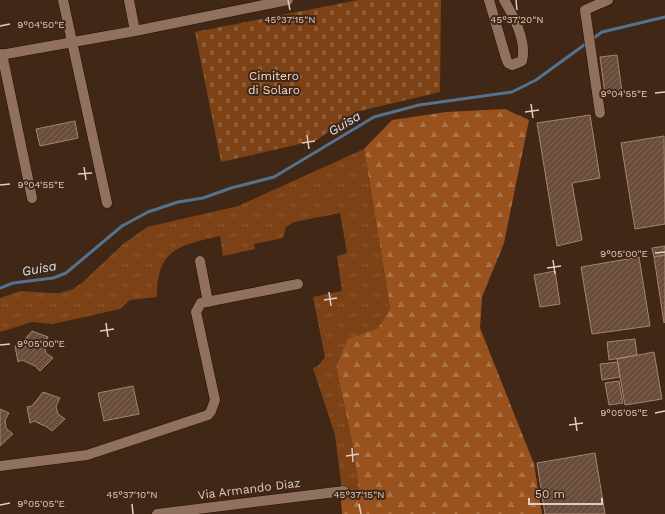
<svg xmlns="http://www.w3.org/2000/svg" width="665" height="514" font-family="'Work Sans',sans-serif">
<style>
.forest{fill:url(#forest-firs)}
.cemetery{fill:url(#cemetery-stones)}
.park{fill:url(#park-tufts)}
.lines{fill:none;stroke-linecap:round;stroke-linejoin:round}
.stream{stroke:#54728e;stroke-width:3}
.building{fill:url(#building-hatch);stroke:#a48470}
.minor-casing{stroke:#270f01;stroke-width:11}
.minor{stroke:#90715e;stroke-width:10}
.ticks{fill:none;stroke:#dfcdc3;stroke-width:1.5}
.labels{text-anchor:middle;stroke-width:4;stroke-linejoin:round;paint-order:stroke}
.park-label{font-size:12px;fill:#f1dccf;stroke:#412716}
.street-label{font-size:12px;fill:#dfcdc3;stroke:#412716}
.water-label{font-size:13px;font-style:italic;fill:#d3e3f4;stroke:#412716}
.ticks-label{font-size:10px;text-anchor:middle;fill:#dfcdc3;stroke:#412716;stroke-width:4;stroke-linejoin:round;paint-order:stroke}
</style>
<defs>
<pattern id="forest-firs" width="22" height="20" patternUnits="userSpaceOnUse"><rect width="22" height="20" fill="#99521d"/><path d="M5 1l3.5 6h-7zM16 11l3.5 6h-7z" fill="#ab7247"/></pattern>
<pattern id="cemetery-stones" width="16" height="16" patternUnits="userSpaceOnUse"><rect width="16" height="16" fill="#7c4115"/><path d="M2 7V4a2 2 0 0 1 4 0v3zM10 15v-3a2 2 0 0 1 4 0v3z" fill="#8e5b35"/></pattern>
<pattern id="park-tufts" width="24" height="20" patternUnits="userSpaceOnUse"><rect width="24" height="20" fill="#7c4115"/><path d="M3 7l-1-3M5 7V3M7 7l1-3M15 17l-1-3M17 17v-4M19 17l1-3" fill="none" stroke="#8e5b35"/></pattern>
<pattern id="building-hatch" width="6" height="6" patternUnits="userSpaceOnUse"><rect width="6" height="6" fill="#694c3a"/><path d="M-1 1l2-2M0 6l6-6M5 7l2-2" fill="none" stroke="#7e6555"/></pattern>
</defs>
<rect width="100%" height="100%" fill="#412716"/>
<!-- forest -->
<path class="forest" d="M505 109 529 120 504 243 482 297 480 328 534 464 542 514H342L341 501 359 492 353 447 336 367 347 339 378 328 390 308 364 149 392 120 446 112Z"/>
<!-- cemetery -->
<path class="cemetery" d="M358 0H441L440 92 356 112 317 140 221 162 195 32Z"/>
<!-- park -->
<path class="park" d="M364 149 390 308 378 328 347 339 336 367 353 447 359 492 341 501V482L335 435 313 368 318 366 325 357 313 297 342 291 337 256 347 253 340 213 294 222 286 227 283 238 254 244 255 249 223 256 220 236C180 245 156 249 157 297L130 300 120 309 53 324 32 322 0 332V298L21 291 49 293H60L73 289 83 282 122 245 147 227 238 206Z"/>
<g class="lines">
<!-- stream -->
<path class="stream" d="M0 288 13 283 53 278 66 273 122 226 148 212 178 202 203 198 231 188 274 177 374 117 419 105 512 92 536 80 602 32 665 17"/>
</g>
<!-- building -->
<path class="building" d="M617 55 622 92 605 94 600 57Z
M590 115 600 178 572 183 582 240 557 246 537 123Z
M75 121 78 138 40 146 36 129Z
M664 136 665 224 635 229 621 143Z
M665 246V255L654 257 652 248Z
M665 255V322L664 323 654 257Z
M639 257 650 326 592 334 581 267Z
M555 271 560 304 540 307 534 275Z
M32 331 48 337 44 345 46 353 53 358 40 371 35 366 22 360 18 362 15 346 20 345Z
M635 339 637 355 609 360 607 342Z
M654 352 662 399 625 405 617 359Z
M618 362 620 377 602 380 600 364Z
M619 381 623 403 609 405 605 383Z
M133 386 139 414 104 421 98 393Z
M43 392 60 398 56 406 58 414 65 419 52 431 47 427 34 421 30 423 27 407 32 406Z
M0 409 9 413 5 420 6 428 13 434 0 446Z
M595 453 605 514H545L537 463Z"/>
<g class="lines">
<!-- minor casing -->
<g class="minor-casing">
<path id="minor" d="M63 0 107 203
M129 0 135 31
M489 0 506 58 508 63 512 65 522 61C527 41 514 17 504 0
M2 54 32 198
M0 55 135 31 288 0
M600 113 585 10 608 0
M200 261 208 302
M0 466 87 455 208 415 211 411 215 400 196 312 201 303 298 284
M157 514 344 491"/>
</g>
<!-- minor -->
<use href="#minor" class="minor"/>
</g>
<!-- ticks -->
<path class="ticks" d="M288 0 290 10M516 0 517 10M0 26 10 24M655 93 665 92M531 104 533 118M525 112 539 110M307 135 309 149M302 143 315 141M84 167 86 180M78 174 92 173M0 185 10 184M655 253 665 252M553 260 555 274M547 268 561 266M329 292 331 306M324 300 337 298M106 323 108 337M100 331 114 329M0 345 10 344M655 413 665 411M575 417 577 431M569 425 583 423M352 448 353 462M346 456 359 454M132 504 133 514M359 504 361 514M0 505 10 503"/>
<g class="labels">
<!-- park labels -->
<g class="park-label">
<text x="274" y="80">Cimitero<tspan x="274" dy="14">di Solaro</tspan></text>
</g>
<!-- street labels -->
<g class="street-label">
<text transform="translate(249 489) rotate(-7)" y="4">Via Armando Diaz</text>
</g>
<!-- water labels -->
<g class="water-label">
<text transform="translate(344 123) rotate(-31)" y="5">Guisa</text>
<text transform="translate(39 268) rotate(-10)" y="5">Guisa</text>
</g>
</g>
<g class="ticks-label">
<text x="290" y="23">45°37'15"N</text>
<text x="517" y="23">45°37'20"N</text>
<text x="41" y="28">9°04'50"E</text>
<text x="624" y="97">9°04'55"E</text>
<text x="41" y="188">9°04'55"E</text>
<text x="624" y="257">9°05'00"E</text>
<text x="41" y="347">9°05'00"E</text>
<text x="624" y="416">9°05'05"E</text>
<text x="132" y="498">45°37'10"N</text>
<text x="359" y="498">45°37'15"N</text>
<text x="41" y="507">9°05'05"E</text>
</g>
<!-- scale -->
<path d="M529 498v6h73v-6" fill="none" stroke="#dfcdc3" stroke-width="2"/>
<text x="535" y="498" font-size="12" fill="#dfcdc3" stroke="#412716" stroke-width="3" paint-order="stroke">50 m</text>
</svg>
